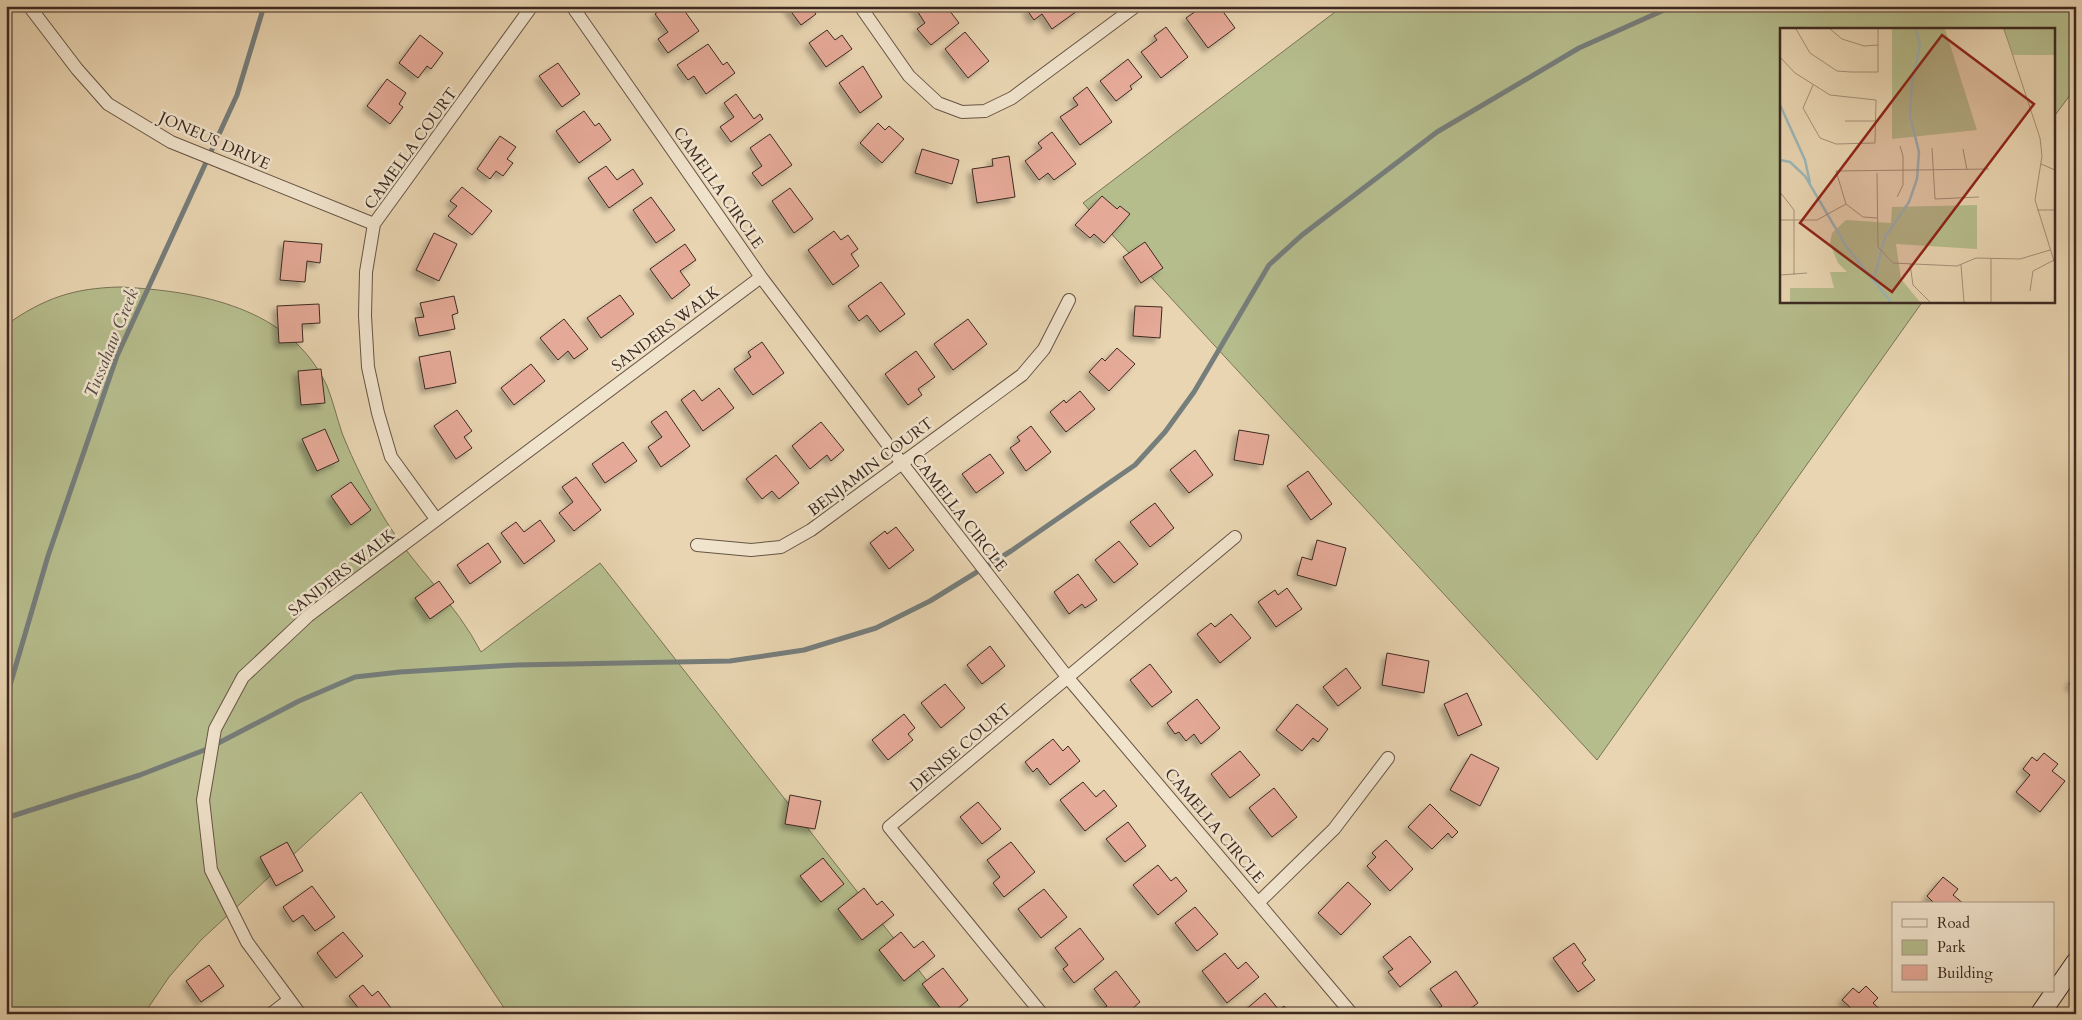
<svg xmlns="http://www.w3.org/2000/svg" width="2082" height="1020" font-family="Cardo,serif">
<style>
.green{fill:#b6bd8d;stroke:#797357}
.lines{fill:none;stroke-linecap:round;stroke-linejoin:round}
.stream{stroke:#767e7c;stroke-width:5}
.building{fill:#e5a997;stroke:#3c2921;filter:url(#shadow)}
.street-casing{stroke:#675445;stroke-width:14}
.secondary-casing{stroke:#3c2921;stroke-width:21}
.street{stroke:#f1e4cd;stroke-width:12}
.secondary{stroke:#f1e4cd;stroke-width:19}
.labels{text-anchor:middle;stroke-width:5;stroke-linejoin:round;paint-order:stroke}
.street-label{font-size:16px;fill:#3c2921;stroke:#f1e4cd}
.water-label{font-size:18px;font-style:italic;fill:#544c47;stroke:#f1e4cd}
.inset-river{fill:none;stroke:#9db6b8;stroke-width:2.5}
.inset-road{fill:none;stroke:#a49078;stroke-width:1}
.view{fill:#8f2418;fill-opacity:0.15;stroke:#8f2418;stroke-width:2.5}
.inset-edge{fill:none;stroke:#3c2921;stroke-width:2.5}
</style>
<defs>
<filter id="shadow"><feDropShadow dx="-4.5" dy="4.5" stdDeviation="2.5" flood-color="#0004"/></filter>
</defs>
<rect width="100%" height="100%" fill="#e9d5b2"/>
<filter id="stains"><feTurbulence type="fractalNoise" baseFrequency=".004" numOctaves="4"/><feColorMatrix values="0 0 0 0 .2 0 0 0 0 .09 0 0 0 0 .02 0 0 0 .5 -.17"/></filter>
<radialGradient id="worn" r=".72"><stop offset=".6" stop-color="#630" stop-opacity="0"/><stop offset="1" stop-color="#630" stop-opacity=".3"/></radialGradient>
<!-- green -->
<path class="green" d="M1343 6H2076V87L2053 118V29H1781V301H1923L1597 760 1083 203Z
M120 287C199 291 290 307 327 386 333 401 337 418 342 433 354 463 369 493 386 521 414 567 456 603 481 652L600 563 953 1014H508L361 792 201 940 169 977 144 1014H6V325C44 298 74 288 120 287Z"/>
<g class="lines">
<!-- stream -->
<path class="stream" d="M6 699 48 556 117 356 237 95 264 6
M6 818 140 775 207 749 299 701 355 677 400 672 516 665 730 661 804 650 876 628 930 601 1011 551 1135 465 1165 432 1194 392 1269 265 1302 235 1437 132 1579 48 1673 6"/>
</g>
<!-- building -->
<path class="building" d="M666 6H681L699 31 668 53 658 39 668 32 655 14Z
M787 6H810L816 14 801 25Z
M914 6H946L959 23 931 45 917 29 925 23Z
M1032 6H1084L1052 29 1042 14 1034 20 1027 10Z
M1197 6H1219L1235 28 1208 48 1186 18 1199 9Z
M1166 27 1188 57 1161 78 1141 52 1157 40 1154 36Z
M827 30 835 40 842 35 852 49 826 67 809 43Z
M965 32 989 61 968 78 945 49Z
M420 35 443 53 431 69 427 66 418 78 399 63Z
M708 44 723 65 727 62 735 73 706 94 694 76 688 80 677 65Z
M1128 59 1142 77 1130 86 1132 89 1116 101 1100 81Z
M558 63 580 94 562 107 539 76Z
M863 66 882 97 860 113 839 83Z
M387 79 406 93 399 104 403 107 390 124 367 106Z
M1087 87 1112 122 1080 145 1060 117 1078 105 1073 98Z
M736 94 754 119 760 114 763 119 731 142 720 127 734 117 724 103Z
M584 111 595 126 599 123 611 140 579 163 556 131Z
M878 123 885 130 889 126 904 139 882 163 860 143Z
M1052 132 1076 164 1054 180 1048 173 1039 180 1025 161 1042 148 1038 143Z
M770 134 792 165 762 186 752 173 762 166 750 148Z
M500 136 516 147 507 159 513 163 503 176 496 171 490 179 477 169Z
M922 149 959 160 952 184 915 173Z
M1009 156 1015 197 977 203 972 169 993 166 992 159Z
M606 166 617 180 633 169 643 184 609 208 588 178Z
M462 187 492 211 472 235 448 216 457 206 450 201Z
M790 188 813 219 794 233 772 201Z
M1102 196 1117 209 1120 206 1130 214 1104 243 1094 234 1090 238 1075 225Z
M651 197 675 230 656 243 633 210Z
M834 231 841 240 848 235 858 249 851 254 859 266 833 285 808 250Z
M434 233 457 244 439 281 416 270Z
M284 241 322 244 320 263 307 261 305 282 280 280Z
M1145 242 1163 268 1141 283 1123 257Z
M685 244 696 260 680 271 690 285 672 299 650 269Z
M881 282 905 314 880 332 867 315 859 321 848 306Z
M620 295 634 314 601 338 587 318Z
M454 296 458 313 452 315 455 329 419 336 415 318 424 317 420 303Z
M319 304 320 323 302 324 303 342 279 343 277 306Z
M1135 306 1162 307 1160 338 1133 336Z
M564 319 588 349 574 359 568 351 558 360 540 338Z
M968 319 987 344 953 370 934 344Z
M762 342 784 373 753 395 734 369 751 357 748 352Z
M1117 348 1135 364 1109 391 1089 372 1102 358 1105 361Z
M450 351 456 383 425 389 419 357Z
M916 351 935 377 918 389 922 395 908 405 885 374Z
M531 364 545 381 514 405 501 388Z
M321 369 325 403 301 405 298 371Z
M719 388 734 408 703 431 681 400 694 390 702 401Z
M1080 391 1095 409 1066 432 1050 412 1064 400 1066 403Z
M457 410 472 431 464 437 472 448 456 459 434 426Z
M666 411 690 446 661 467 648 447 662 437 651 422Z
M821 422 844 450 831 461 827 455 810 469 792 446Z
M1031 426 1051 452 1026 471 1010 448 1020 441 1017 437Z
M325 429 339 461 317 471 302 439Z
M1239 430 1269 435 1263 465 1234 460Z
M623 442 637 461 605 483 592 464Z
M1195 450 1213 475 1189 493 1170 470Z
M990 454 1004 473 976 493 962 474Z
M776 455 799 483 779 499 772 491 762 499 746 479Z
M1308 471 1332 504 1311 520 1287 486Z
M576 477 601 510 574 531 559 513 573 502 562 487Z
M351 482 371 510 351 525 331 496Z
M1155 503 1174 528 1150 547 1130 522Z
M540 520 555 541 524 564 501 533 516 522 524 532Z
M896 527 914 550 889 569 870 543 885 531 887 534Z
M1317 540 1346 548 1336 586 1297 575 1302 557 1312 560Z
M1119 541 1138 564 1114 583 1095 560Z
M488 543 501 562 470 584 457 565Z
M1078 574 1097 600 1085 608 1082 604 1069 614 1054 592Z
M439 581 454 602 430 619 415 598Z
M1287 588 1302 609 1276 627 1258 602 1275 590 1278 595Z
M1231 614 1251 638 1220 663 1197 634 1211 623 1215 627Z
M990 646 1005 666 982 684 967 665Z
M1387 653 1429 661 1424 693 1382 685Z
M1150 664 1172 692 1152 707 1130 680Z
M1346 668 1361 688 1338 706 1323 687Z
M2076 675V689L2069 684Z
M945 684 965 708 941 728 921 703Z
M1467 693 1482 725 1458 736 1444 704Z
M1197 699 1220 728 1201 744 1194 734 1186 741 1179 732 1175 734 1167 723Z
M1297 704 1328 729 1318 742 1313 738 1302 751 1276 730Z
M904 714 915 728 908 734 913 740 888 760 872 740Z
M1053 739 1063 751 1068 746 1080 761 1050 785 1037 768 1033 772 1025 762Z
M1240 751 1260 775 1230 798 1211 774Z
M2044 753 2058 764 2052 771 2065 781 2040 812 2016 792 2030 775 2023 769 2032 757 2037 761Z
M1471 754 1499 768 1480 806 1450 790Z
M1083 782 1096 797 1104 790 1117 806 1085 831 1060 800Z
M1274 788 1297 817 1272 837 1249 808Z
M790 795 821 801 815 829 785 824Z
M978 802 1001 829 982 844 960 817Z
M1430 804 1458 832 1452 838 1448 833 1432 849 1408 827Z
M1128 822 1146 846 1125 862 1106 839Z
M1386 840 1413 869 1390 891 1367 866 1376 857 1372 853Z
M287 842 303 871 276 886 260 857Z
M1011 842 1035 872 1004 897 993 883 1000 877 987 860Z
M823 858 844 884 821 902 800 876Z
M1158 865 1171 881 1176 877 1187 891 1158 915 1133 885Z
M1943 877 1958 889 1953 895 1964 904H1931L1933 902 1927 896Z
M1348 882 1371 904 1341 935 1318 913Z
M312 886 335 917 315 931 303 915 293 922 283 907Z
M864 888 877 905 882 901 894 915 862 940 838 909Z
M1044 889 1067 917 1041 938 1018 909Z
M1195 907 1218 934 1197 951 1175 923Z
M1080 928 1104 959 1074 983 1063 969 1068 965 1055 948Z
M343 932 363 956 336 978 317 953Z
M901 932 914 948 923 941 935 956 904 981 879 950Z
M1410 936 1431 962 1400 987 1388 972 1393 969 1383 957Z
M1574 943 1586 960 1582 963 1595 980 1578 992 1553 958Z
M1225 953 1238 969 1246 962 1259 977 1227 1003 1202 971Z
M209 965 224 986 201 1002 186 981Z
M943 968 968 1000 951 1014H945L922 984Z
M1116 971 1140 1002 1126 1014H1100L1099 1012 1107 1006 1094 989Z
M1456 971 1478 1003 1463 1014H1439L1436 1010 1442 1006 1430 989Z
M363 985 372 996 378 991 394 1012 363 1014 349 996Z
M1866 986 1878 998 1873 1003 1884 1013 1844 1014 1850 1007 1842 1000 1853 988 1859 993Z
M1265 993 1279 1010 1284 1006 1291 1014H1244L1243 1012Z"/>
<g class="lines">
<!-- street casing -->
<g class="street-casing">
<path id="street" d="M29 6 77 69 108 104 171 142 374 224
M572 6 761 277 901 462 1068 678 1352 1014
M860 6 909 76 938 103 962 112 985 111 1012 98 1136 6
M436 519 391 457 378 413 368 367 365 316 366 272 374 224 532 6
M697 545 751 550 781 547 811 530 1022 375 1044 349 1069 300
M1259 902 1334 829 1388 758
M271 1014 289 1000
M300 1014 247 942 211 870 203 800 215 729 243 677 308 616 761 277
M1042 1014 889 827 1235 537"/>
</g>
<!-- secondary casing -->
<g class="secondary-casing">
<path id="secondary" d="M2040 1014 2076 962"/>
</g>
<!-- street -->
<use href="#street" class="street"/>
<!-- secondary -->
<use href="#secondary" class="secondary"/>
</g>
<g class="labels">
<!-- street labels -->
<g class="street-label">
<text transform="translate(215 140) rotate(24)" y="6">JONEUS DRIVE</text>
<text transform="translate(410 148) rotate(-54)" y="6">CAMELLA COURT</text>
<text transform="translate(719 187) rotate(55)" y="6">CAMELLA CIRCLE</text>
<text transform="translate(665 328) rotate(-37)" y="6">SANDERS WALK</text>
<text transform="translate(870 466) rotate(-37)" y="6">BENJAMIN COURT</text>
<text transform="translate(960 512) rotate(52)" y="6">CAMELLA CIRCLE</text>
<text transform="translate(341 572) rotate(-38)" y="6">SANDERS WALK</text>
<text transform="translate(960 747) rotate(-40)" y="6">DENISE COURT</text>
<text transform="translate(1215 825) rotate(50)" y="6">CAMELLA CIRCLE</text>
</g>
<!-- water labels -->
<g class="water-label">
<text transform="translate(111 343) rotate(-68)" y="6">Tussahaw Creek</text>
</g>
</g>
<!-- overview -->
<g transform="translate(1780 28)">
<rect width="275" height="275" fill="#e9d5b2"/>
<path d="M112 1H165L197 102 112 111ZM223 1H275V27H233ZM197 177V221L116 216 121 251 140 274H10V260H54L50 244H67L58 235 50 216 52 205 66 192 111 195 112 179Z" fill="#b6bd8d"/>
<path class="inset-river" d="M0 77 25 132 30 155M0 132 10 134 25 148 66 218 111 274M93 254 105 209 129 174 137 151 139 124 130 88 132 55 140 17 136 1"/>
<path class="inset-road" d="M16 1 30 25 57 43 71 44H98V1M50 1 62 11 84 18 98 17M224 1 260 110 262 128 255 172 275 236M0 29 15 45 50 67 96 72 95 115 56 116 40 110 23 80 33 57M65 93H98M152 120 155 171 199 169M183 121 187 142M261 136 275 142M97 145 98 219 113 235 177 238 196 230 240 231 270 222M0 164 14 182V247M117 169 123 157V128L120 118M257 182H275M97 190 83 189 66 176 56 143 209 141M0 192H37L66 176M130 236 133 257 150 274M181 237 184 274M0 247 27 245M250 263 253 243 274 232M211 274V230"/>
<path class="view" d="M162 7 254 76 112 264 20 195Z"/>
<rect width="275" height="275" class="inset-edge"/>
</g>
<!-- margin -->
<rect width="2082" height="1020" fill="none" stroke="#e9d5b2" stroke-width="25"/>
<rect x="8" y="8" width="2067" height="1005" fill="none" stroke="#3c2921" stroke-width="2.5"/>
<rect x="12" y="12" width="2057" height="995" fill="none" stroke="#3c2921"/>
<!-- legend -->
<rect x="1892" y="902" width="162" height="90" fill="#f1e4cd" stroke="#a99988"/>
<rect x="1902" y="919" width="25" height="8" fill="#f1e4cd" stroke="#a99988"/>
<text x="1937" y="928" font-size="15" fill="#3c2921">Road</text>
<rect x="1902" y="940" width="25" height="15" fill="#b6bd8d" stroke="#a99988"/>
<text x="1937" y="952" font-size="15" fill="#3c2921">Park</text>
<rect x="1902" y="965" width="25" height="15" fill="#e5a997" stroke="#a99988"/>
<text x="1937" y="978" font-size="15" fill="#3c2921">Building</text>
<rect width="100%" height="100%" filter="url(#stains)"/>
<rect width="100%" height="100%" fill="url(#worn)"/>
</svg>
